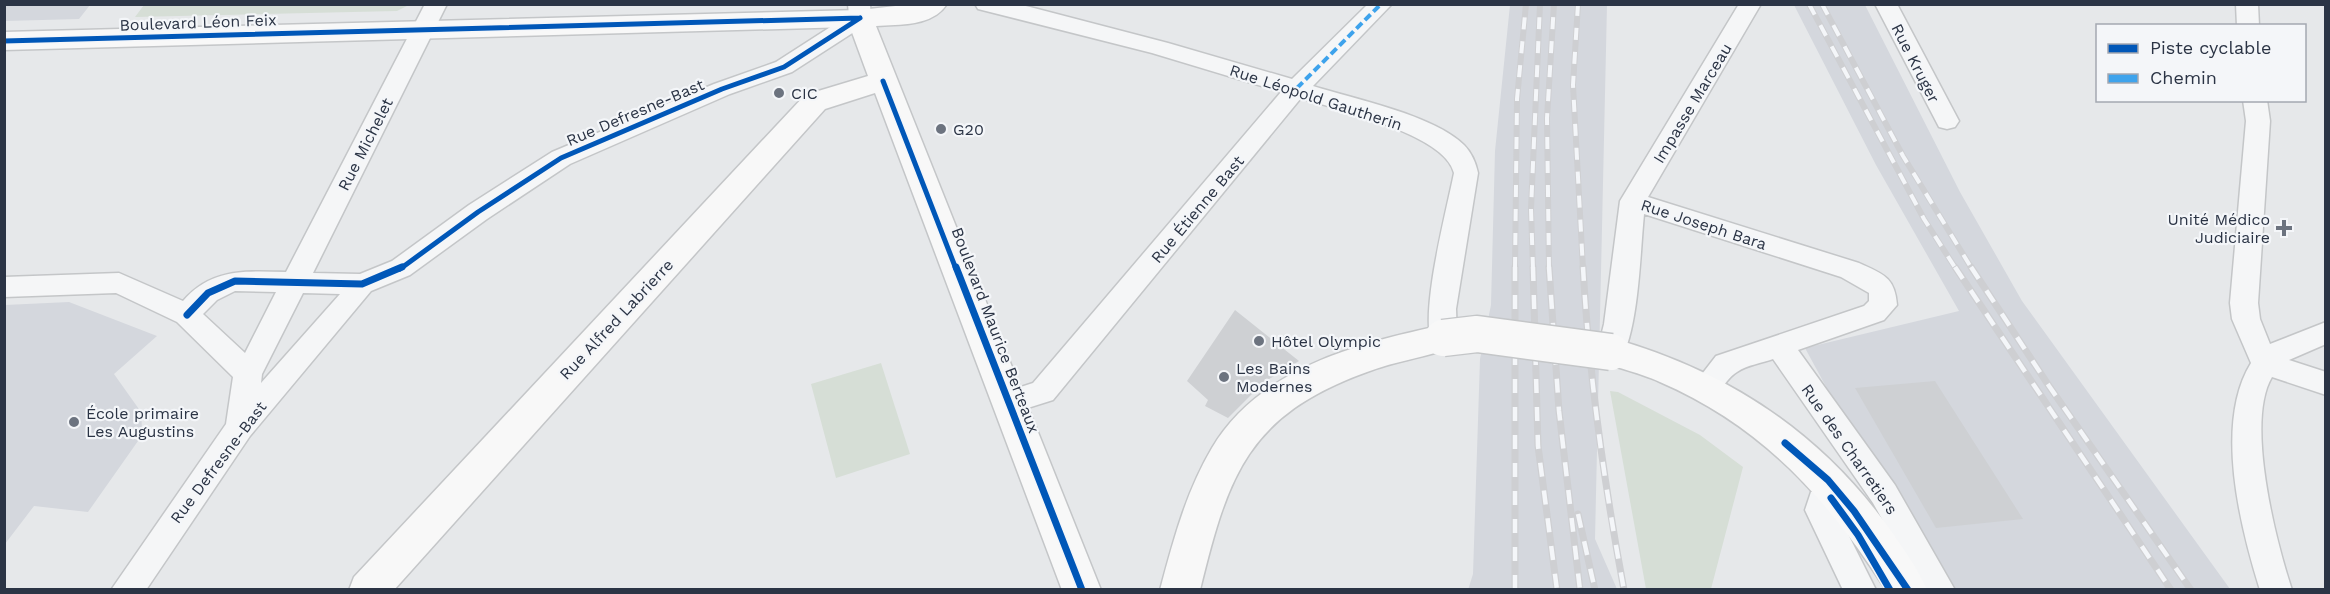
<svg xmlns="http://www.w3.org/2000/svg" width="2330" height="594" font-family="'Work Sans',sans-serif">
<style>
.built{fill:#d4d7dd}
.green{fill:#d6ded6}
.building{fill:#ced0d3}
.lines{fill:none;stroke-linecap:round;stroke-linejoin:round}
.street-casing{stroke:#c4c6c8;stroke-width:3}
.secondary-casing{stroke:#c4c6c8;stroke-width:3}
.street{fill:#f5f6f7;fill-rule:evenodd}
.secondary{fill:#f8f8f8;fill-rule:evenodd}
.rail-far1-casing{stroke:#cecfd2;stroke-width:6}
.rail-casing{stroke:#cecfd2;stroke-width:7}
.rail-far1{stroke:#f4f6f9;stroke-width:4;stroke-dasharray:12;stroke-linecap:butt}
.rail{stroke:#f4f6f9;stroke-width:4.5;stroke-dasharray:14;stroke-linecap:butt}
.secondary-bridge-casing{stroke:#c4c6c8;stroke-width:39;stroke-linecap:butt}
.secondary-bridge{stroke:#f8f8f8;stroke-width:36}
.quiet{stroke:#3ea3ec;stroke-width:4;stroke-dasharray:8 4;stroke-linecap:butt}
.cycleway-far1-casing{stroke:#f4f6f9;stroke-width:8}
.cycleway-casing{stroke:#f4f6f9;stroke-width:10}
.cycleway-far1{stroke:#0057b8;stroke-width:5}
.cycleway{stroke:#0057b8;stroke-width:7}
.poi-dot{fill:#6c737f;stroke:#f4f6f9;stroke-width:2}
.labels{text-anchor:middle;stroke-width:4.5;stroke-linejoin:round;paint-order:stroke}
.street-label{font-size:16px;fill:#2b3445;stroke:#f4f6f9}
.poi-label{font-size:16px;fill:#2b3445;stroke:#f4f6f9;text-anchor:start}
</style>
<rect width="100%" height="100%" fill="#e6e8ea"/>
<!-- built -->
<path class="built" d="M4 5 5 4 90 5 79 19 5 21Z
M1510 5H1607L1595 539 1617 589 1468 590 1473 574 1480 359 1491 305 1495 151Z
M1794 5H1865L1960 192 2022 301 2230 589H1936L1805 348 1959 311 1876 165Z
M69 302 157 336 114 374 141 412 142 429 138 441 88 512 34 506 5 544V305Z"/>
<!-- green -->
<path class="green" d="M144 5V4L409 5 397 11 135 17Z
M881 363 910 454 836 478 811 384Z
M1610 391 1618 392 1700 435 1743 467 1711 589H1646Z"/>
<!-- building -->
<path class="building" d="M1235 310 1299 361 1264 382 1228 418 1205 406 1208 400 1187 381Z
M1935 381 2023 519 1936 528 1855 388Z"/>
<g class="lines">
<!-- street casing -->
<g class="street-casing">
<path id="street" d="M425 4H447L313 273 360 274 392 261 469 205 552 152 714 84 776 62 849 15 848 4H870L871 18 868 23 792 72 730 94 570 164 487 219 410 275 371 291 250 436 146 590H111L226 424 233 377 177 322 116 293 4 297V277L119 273 183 301C211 268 246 271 286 272ZM235 291 276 292 245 353 203 314 217 300ZM303 293 340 294 261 383 262 374Z
M975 4H1017L1030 7 1168 43 1292 79 1368 4H1392L1313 86C1354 99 1434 115 1464 145 1471 152 1476 163 1478 173L1456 309 1457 338 1453 346 1443 349 1433 346C1418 317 1447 209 1454 173 1445 134 1337 110 1301 98L1053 400 1009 414 999 410 995 402 999 394 1033 383 1281 92 1152 53 978 9Z
M1739 4H1761L1648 197 1859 263C1883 274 1895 277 1897 305L1884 320 1798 350 1895 485 1955 590H1922L1873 503 1773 359C1762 363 1747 365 1737 372 1720 382 1722 404 1696 395L1692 387 1716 356 1864 306 1869 301V293L1841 277 1644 214C1640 254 1639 325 1621 360L1611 363 1601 360 1597 352 1604 324 1620 201Z
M1875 4H1897L1959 121 1955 127 1947 129 1939 127Z
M2236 4H2258L2259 26H2237Z
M2243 100H2267L2270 121 2258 303 2260 319 2270 344 2326 322V344L2289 360 2326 372V395L2272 377C2245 422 2276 541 2292 590H2260C2240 526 2214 423 2251 363L2232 319 2230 303 2246 121Z
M1831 485 1842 489 1846 498 1842 507 1836 510 1876 590H1843L1805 510 1811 492Z"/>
</g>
<!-- secondary casing -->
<g class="secondary-casing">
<path id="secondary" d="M913 4H947C932 27 900 24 876 26L1101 590H1062L875 93 825 109 394 590H349L354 577 805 95 868 76 850 27 4 50V32L860 10Z
M1443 325 1455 329 1460 338 1455 347C1426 357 1396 361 1367 372 1248 415 1228 475 1200 590H1160C1173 541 1186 492 1212 448 1259 368 1359 343 1443 325Z
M1611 338C1726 370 1822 433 1891 531 1904 550 1918 569 1927 590H1886C1827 498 1762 426 1660 382 1640 373 1619 368 1599 362L1594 352 1599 342Z"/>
</g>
<!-- street -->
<use href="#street" class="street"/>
<!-- secondary -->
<use href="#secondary" class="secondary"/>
<!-- rail-far1 casing -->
<g class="rail-far1-casing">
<path id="rail-far1" d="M1578 4 1573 85 1583 269
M1809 4 1924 219 1956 269
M1822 4 1903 156 1972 269
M1515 269 1517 99 1526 4
M1533 269 1531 209 1540 4
M1549 269 1547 118 1554 4"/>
</g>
<!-- rail casing -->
<g class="rail-casing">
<path id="rail" d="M1515 267V590
M1533 267 1538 446 1557 590
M1549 267 1559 411 1580 590
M1583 267C1589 376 1604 483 1624 590
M1955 267 2171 590
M1971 267 2049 386 2191 590
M1578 514 1595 590"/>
</g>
<!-- rail-far1 -->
<use href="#rail-far1" class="rail-far1"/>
<!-- rail -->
<use href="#rail" class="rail"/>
<!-- secondary-bridge casing -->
<g class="secondary-bridge-casing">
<path id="secondary-bridge" d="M1443 338 1477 334 1611 352"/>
</g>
<!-- secondary-bridge -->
<use href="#secondary-bridge" class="secondary-bridge"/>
<!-- quiet -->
<path class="quiet" d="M1297 88 1381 4"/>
<!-- cycleway-far1 casing -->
<g class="cycleway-far1-casing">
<path id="cycleway-far1" d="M4 41 860 18
M883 81 956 269
M400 269 478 212 561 158 722 89 784 67 860 18"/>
</g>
<!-- cycleway casing -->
<g class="cycleway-casing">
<path id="cycleway" d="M956 267 1082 590
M187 315 208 293 235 281 362 284 402 267
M1785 443 1828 480 1854 511 1908 590
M1831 498 1858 535 1890 590"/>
</g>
<!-- cycleway-far1 -->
<use href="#cycleway-far1" class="cycleway-far1"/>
<!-- cycleway -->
<use href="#cycleway" class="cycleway"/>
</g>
<!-- markers -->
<g class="poi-dot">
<circle cx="779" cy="93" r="6"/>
<circle cx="941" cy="129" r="6"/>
<path d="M2281 219h6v6h6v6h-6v6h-6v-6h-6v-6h6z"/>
<circle cx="1259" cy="341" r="6"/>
<circle cx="1224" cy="377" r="6"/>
<circle cx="74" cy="422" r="6"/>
</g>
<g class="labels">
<!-- street labels -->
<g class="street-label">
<text transform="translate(198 22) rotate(-2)" y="6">Boulevard Léon Feix</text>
<text transform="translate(1916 63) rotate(63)" y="6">Rue Kruger</text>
<text transform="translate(1316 97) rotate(18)" y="6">Rue Léopold Gautherin</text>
<text transform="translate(1692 103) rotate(-59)" y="6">Impasse Marceau</text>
<text transform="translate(635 112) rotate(-23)" y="6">Rue Defresne-Bast</text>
<text transform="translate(365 144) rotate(-63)" y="6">Rue Michelet</text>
<text transform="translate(1197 209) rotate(-50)" y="6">Rue Étienne Bast</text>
<text transform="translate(1704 224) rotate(18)" y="6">Rue Joseph Bara</text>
<text transform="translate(616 319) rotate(-47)" y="6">Rue Alfred Labrierre</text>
<text transform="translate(996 330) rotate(69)" y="6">Boulevard Maurice Berteaux</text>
<text transform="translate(1850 449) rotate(55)" y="6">Rue des Charretiers</text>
<text transform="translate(218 462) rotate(-53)" y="6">Rue Defresne-Bast</text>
</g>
<!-- poi labels -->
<g class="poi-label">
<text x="791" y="99">CIC</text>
<text x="953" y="135">G20</text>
<text x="2270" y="225" text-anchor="end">Unité Médico<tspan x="2270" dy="18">Judiciaire</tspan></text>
<text x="1271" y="347">Hôtel Olympic</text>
<text x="1236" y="374">Les Bains<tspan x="1236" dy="18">Modernes</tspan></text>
<text x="86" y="419">École primaire<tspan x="86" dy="18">Les Augustins</tspan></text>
</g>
</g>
<!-- border -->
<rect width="2330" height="594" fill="none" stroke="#2b3445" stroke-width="12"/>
<!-- legend -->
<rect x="2096" y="24" width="210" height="78" fill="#f4f6f9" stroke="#a4a8b1" stroke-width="1.5"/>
<rect x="2108" y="44" width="30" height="9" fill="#0057b8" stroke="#a4a8b1" stroke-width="1.5"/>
<text x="2150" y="54" font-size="18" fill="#2b3445">Piste cyclable</text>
<rect x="2108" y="74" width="30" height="9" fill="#3ea3ec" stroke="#a4a8b1" stroke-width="1.5"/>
<text x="2150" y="84" font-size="18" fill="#2b3445">Chemin</text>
</svg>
